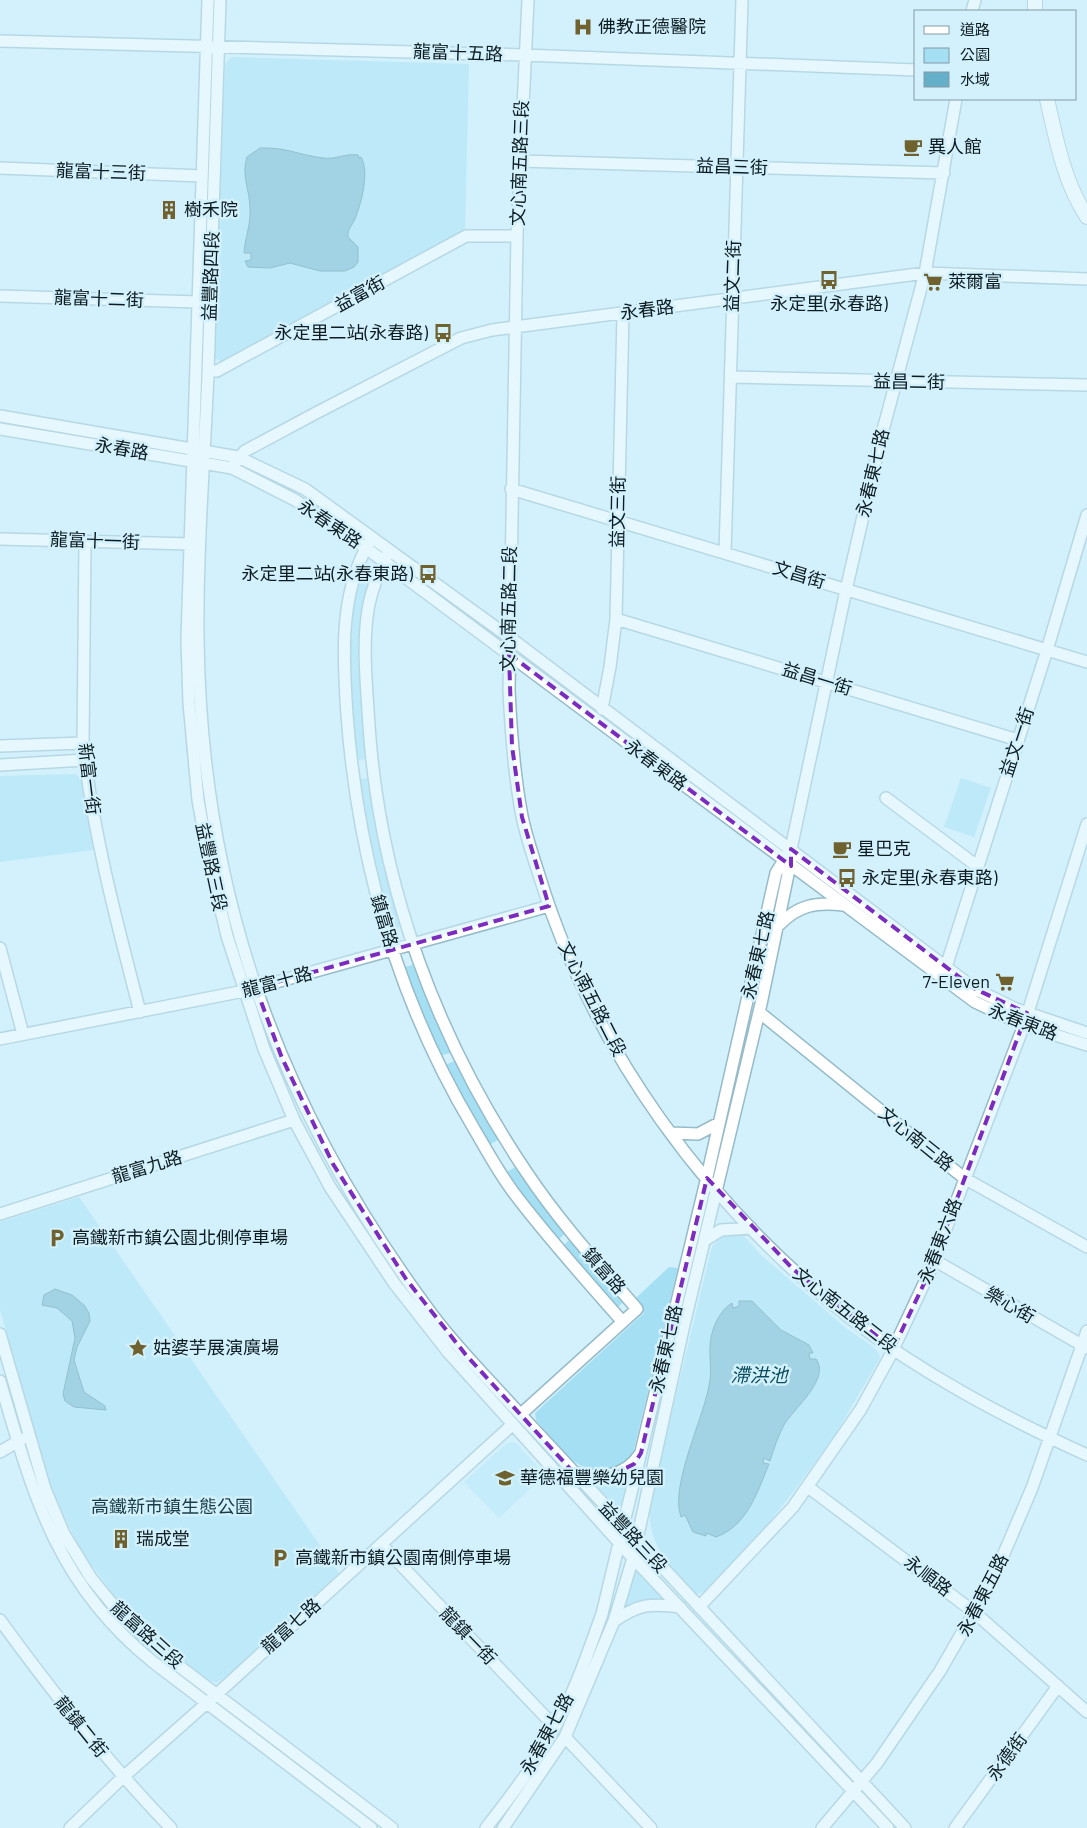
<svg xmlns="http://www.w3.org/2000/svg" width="1087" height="1828" font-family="Barlow,'Noto Sans TC',sans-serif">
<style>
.built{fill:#b6e6f8}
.green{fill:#a5dff3}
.water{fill:#66afc8;stroke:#4b8396}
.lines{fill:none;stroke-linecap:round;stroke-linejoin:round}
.minor-casing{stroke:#96bbc9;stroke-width:14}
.major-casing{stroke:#96bbc9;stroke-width:16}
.minor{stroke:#fff;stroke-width:11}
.major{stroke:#fff;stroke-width:14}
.marked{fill:none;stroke:#7b2cbf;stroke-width:4;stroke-dasharray:10 6;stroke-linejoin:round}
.labels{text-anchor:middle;stroke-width:5;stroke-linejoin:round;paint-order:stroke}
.poi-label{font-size:18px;fill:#0d1c21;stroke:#d2f1fc;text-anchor:start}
.street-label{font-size:18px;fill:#0d1c21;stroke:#d2f1fc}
.park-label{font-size:18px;fill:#193c48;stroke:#d2f1fc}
.water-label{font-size:19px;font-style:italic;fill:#0a4b5d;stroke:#d2f1fc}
</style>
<rect width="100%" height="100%" fill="#d2f1fc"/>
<!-- built -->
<path class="built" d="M507 1443H516L519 1446 545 1475 499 1518 464 1482Z"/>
<!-- green -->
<path class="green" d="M232 57 469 64 465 230 222 362 215 358 214 354 225 64Z
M361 566 371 574 368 759 356 760C352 712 347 664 351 616 352 599 358 582 361 566Z
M75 774 83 779 93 850 0 862V776Z
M367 778 370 779 402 926 391 930 375 876 359 779Z
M961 778 991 788 974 837 944 827Z
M413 965 451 1050 450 1053 439 1056 404 967Z
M457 1060 498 1136V1140L489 1145 445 1065Z
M516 1167 566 1233 558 1240 507 1175 508 1171Z
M79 1197 339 1573 227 1676 216 1683 204 1678 151 1635 117 1599 82 1552 64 1516 51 1486 0 1310V1222Z
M725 1234 743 1235 761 1255 847 1329 872 1346 878 1352 880 1358 836 1433 797 1487 760 1534 704 1592 696 1594C688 1589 683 1582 677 1574 658 1551 648 1535 650 1503L712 1246Z
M570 1239 624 1301 618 1307 562 1247Z
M669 1267 678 1268 633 1453C628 1461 621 1466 612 1469 578 1480 556 1442 536 1420L535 1413 644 1313 636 1298Z
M621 1477 627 1481 621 1505 617 1508 597 1486 601 1482Z
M635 1566 666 1600 640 1601 623 1610Z"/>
<!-- water -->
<path class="water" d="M260 148C286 147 299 155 323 158 335 160 345 153 358 155L359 158 361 157C370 172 361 204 355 219 352 226 347 229 348 237L358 247V262L354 267 345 271H320L290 263 270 268 248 267 245 261 251 260V253H244C245 238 251 224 250 209 250 190 241 176 247 157Z
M55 1289 72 1295 84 1305 89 1313 90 1321 77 1347 74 1360 84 1392 105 1406 106 1410 74 1407 65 1401 63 1394 75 1338 72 1321 57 1308 42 1305 44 1295Z
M739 1301H752L781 1330 809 1345 813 1353H809L810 1359H816C831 1379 793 1409 784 1425 778 1436 774 1448 770 1461L764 1458 763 1463 769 1464C757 1493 747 1526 716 1537L706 1533V1536L693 1532 685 1515 681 1517C669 1485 706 1414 710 1380 712 1363 707 1347 713 1330 716 1320 723 1308 732 1303L733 1308 739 1306Z"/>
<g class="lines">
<!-- minor casing -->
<g class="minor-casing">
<path id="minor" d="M208 0 187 639 189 703 198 800 208 855 227 936 264 1049 294 1120 330 1187 394 1283 448 1352 633 1558 888 1828
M220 0C215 125 212 250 208 375 204 463 197 552 198 639 201 893 278 1106 428 1309 448 1337 472 1362 495 1387L905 1828
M528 0 517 236 509 690C511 732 514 775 522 816 526 836 533 856 539 875 592 1049 707 1206 850 1318 922 1374 1004 1417 1087 1455
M972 11 975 0
M0 41 524 55 916 70
M520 161 944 173
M0 168 202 176
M0 296 198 302
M208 371H217L466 236H517
M731 377 1087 385
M0 416 238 457 305 489 509 637 975 989 1016 1009 1087 1033
M0 429 232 468 295 500 366 548 975 1002 1024 1025 1087 1045
M235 463 245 451 316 413 461 338 492 330 925 273 1087 279
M511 489 1087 662
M0 539 190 544
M85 541 83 743C93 834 117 923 140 1012
M369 543C339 593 343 659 347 715 358 860 398 1001 473 1127 486 1149 498 1172 514 1193 547 1237 585 1279 622 1321
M725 553 742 0
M387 555C379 573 371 590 368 610 362 647 367 689 369 726 380 887 437 1040 527 1173 559 1221 599 1265 637 1309L521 1414
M616 619 1018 740
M602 709 610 667 616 619 623 314
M0 746 83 743
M0 765 85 760
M886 798 977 866
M779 925C798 905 816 902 843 905
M0 948 23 1034
M946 967 1047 650 1087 515
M759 1012 964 1178 1087 1247
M0 1039 244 991 549 906
M671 1133 698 1134 719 1123
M0 1214 294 1120
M705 1240 721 1230 751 1228
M934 1260 1087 1348
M0 1334 45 1489 64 1534 91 1578 118 1611 158 1650 392 1828
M0 1381C33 1494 56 1584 153 1662L371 1828
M0 1452 22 1439
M573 1472C599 1479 624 1478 640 1454
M808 1487 974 1612 1087 1712
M381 1544 555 1727
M699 1607 793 1507 861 1409 890 1356 929 1273 1024 1025 1087 824
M0 1620C53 1693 108 1763 171 1828
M614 1621C639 1604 650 1603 680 1607
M565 1737 651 1828
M70 1828 122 1778 217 1694 513 1424
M486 1828C511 1796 536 1763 555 1727 575 1692 588 1652 602 1614L707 1177 776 873 791 849 846 590 883 430 925 273 956 99
M503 1828 565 1737 614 1621 633 1558 683 1329 761 1004 791 860
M822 1828 877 1763 940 1671 978 1605 999 1565 1032 1488 1087 1331
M955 1828 1058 1686"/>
</g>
<!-- major casing -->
<g class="major-casing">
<path id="major" d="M1035 0V11
M1047 99C1056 139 1064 182 1087 217"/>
</g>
<!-- minor -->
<use href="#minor" class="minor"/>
<!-- major -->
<use href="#major" class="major"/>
</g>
<!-- marked area -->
<path d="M0 0H1087V1828H0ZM509 654 791 866V849L975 989 1027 1013 929 1273 893 1349 793 1269 707 1178 641 1453 634 1464 610 1476 573 1472 466 1355 406 1279 333 1164 282 1058 256 988 549 906 522 817 512 746Z" fill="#d2f1fc" fill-opacity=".55" fill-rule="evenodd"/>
<path class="marked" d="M509 654 791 866V849L975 989 1027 1013 929 1273 893 1349 793 1269 707 1178 641 1453 634 1464 610 1476 573 1472 466 1355 406 1279 333 1164 282 1058 256 988 549 906 522 817 512 746Z"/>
<!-- icons -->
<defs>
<g id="hospital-bare" transform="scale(1.5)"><path d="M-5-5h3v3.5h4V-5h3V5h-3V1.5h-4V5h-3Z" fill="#6f622f" stroke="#d2f1fc" stroke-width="2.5" paint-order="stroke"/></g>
<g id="cafe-bare" transform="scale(1.5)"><path d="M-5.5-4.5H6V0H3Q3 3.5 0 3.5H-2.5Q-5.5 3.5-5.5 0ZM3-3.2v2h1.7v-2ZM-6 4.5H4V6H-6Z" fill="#6f622f" stroke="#d2f1fc" stroke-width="2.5" paint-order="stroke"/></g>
<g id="building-bare" transform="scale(1.5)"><path d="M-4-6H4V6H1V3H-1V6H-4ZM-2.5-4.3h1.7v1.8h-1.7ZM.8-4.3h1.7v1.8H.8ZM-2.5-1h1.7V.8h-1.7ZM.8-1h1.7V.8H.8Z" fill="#6f622f" stroke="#d2f1fc" stroke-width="2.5" paint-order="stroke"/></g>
<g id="bus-bare" transform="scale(1.5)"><path d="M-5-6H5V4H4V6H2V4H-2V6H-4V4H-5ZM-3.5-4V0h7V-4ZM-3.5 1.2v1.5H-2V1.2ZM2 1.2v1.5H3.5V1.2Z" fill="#6f622f" stroke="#d2f1fc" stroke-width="2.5" paint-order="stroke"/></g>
<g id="supermarket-bare" transform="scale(1.5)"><path d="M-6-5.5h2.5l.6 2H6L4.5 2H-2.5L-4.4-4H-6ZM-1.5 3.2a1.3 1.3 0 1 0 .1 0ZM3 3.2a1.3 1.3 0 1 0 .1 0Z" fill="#6f622f" stroke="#d2f1fc" stroke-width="2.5" paint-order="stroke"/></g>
<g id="parking-bare" transform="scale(1.5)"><path d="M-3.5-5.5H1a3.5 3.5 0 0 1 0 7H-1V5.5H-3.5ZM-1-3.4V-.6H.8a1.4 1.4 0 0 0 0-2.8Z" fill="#6f622f" stroke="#d2f1fc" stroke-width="2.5" paint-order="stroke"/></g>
<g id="sight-bare" transform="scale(1.5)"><path d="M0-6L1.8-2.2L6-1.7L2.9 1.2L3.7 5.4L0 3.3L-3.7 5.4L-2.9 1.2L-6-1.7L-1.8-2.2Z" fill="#6f622f" stroke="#d2f1fc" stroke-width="2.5" paint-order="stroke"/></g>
<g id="school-bare" transform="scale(1.5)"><path d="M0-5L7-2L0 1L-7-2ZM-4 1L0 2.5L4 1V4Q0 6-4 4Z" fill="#6f622f" stroke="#d2f1fc" stroke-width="2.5" paint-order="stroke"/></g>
</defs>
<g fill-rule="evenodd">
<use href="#hospital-bare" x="583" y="27"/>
<use href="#cafe-bare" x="913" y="147"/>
<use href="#building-bare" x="169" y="210"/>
<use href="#bus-bare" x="829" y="280"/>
<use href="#supermarket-bare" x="933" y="282"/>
<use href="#bus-bare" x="443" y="333"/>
<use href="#bus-bare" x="428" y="574"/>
<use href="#cafe-bare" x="842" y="849"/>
<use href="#bus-bare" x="847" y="878"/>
<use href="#supermarket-bare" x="1005" y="982"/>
<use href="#parking-bare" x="57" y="1238"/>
<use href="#sight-bare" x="138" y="1348"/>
<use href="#school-bare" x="505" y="1478"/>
<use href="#building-bare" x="121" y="1539"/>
<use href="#parking-bare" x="280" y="1558"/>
</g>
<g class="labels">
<!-- poi labels -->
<g class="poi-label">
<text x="598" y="33">佛教正德醫院</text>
<text x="928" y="153">異人館</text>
<text x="184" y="216">樹禾院</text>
<text x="948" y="288">萊爾富</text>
<text x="829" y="310" text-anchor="middle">永定里(永春路)</text>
<text x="428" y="339" text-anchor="end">永定里二站(永春路)</text>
<text x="413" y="580" text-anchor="end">永定里二站(永春東路)</text>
<text x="857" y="855">星巴克</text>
<text x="862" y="884">永定里(永春東路)</text>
<text x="990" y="988" text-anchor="end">7-Eleven</text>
<text x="72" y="1244">高鐵新市鎮公園北側停車場</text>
<text x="153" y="1354">姑婆芋展演廣場</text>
<text x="520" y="1484">華德福豐樂幼兒園</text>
<text x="136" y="1545">瑞成堂</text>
<text x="295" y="1564">高鐵新市鎮公園南側停車場</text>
</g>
<!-- street labels -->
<g class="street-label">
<text transform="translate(458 53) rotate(2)" y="6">龍富十五路</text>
<text transform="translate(520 163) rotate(-88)" y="6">文心南五路三段</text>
<text transform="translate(732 167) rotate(2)" y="6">益昌三街</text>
<text transform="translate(101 172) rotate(2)" y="6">龍富十三街</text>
<text transform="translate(211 276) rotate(-88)" y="6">益豐路四段</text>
<text transform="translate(733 276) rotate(-88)" y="6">益文二街</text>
<text transform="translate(360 294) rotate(-29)" y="6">益富街</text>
<text transform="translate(99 299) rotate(2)" y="6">龍富十二街</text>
<text transform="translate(647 310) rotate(-7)" y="6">永春路</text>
<text transform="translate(909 382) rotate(1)" y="6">益昌二街</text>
<text transform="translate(122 449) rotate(10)" y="6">永春路</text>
<text transform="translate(873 473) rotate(-77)" y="6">永春東七路</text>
<text transform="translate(618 512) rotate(-89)" y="6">益文三街</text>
<text transform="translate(330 524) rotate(34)" y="6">永春東路</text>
<text transform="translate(95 541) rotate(2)" y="6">龍富十一街</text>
<text transform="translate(799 575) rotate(17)" y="6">文昌街</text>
<text transform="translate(509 609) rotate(-89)" y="6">文心南五路二段</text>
<text transform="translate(817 679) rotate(17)" y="6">益昌一街</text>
<text transform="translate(1017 742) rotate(-72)" y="6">益文一街</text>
<text transform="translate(656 765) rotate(37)" y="6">永春東路</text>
<text transform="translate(89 779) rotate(83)" y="6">新富一街</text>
<text transform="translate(211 867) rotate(78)" y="6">益豐路三段</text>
<text transform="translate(384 921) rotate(74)" y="6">鎮富路</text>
<text transform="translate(758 955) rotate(-77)" y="6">永春東七路</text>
<text transform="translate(277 982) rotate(-15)" y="6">龍富十路</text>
<text transform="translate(592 999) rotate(63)" y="6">文心南五路二段</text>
<text transform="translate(1023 1022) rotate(21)" y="6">永春東路</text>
<text transform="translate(916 1139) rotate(39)" y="6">文心南三路</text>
<text transform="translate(147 1167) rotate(-17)" y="6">龍富九路</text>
<text transform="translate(940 1241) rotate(-69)" y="6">永春東六路</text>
<text transform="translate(604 1271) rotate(49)" y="6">鎮富路</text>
<text transform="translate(1010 1305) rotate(30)" y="6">樂心街</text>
<text transform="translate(845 1310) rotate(38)" y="6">文心南五路二段</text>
<text transform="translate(666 1349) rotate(-77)" y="6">永春東七路</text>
<text transform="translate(633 1537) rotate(47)" y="6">益豐路三段</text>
<text transform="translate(928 1576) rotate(37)" y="6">永順路</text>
<text transform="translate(983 1595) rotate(-63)" y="6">永春東五路</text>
<text transform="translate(291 1626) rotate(-42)" y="6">龍富七路</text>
<text transform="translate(147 1635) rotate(42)" y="6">龍富路三段</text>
<text transform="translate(468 1636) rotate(46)" y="6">龍鎮一街</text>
<text transform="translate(81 1727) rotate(51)" y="6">龍鎮二街</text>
<text transform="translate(547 1734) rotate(-61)" y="6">永春東七路</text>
<text transform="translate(1007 1757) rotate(-54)" y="6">永德街</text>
</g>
<!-- park labels -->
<g class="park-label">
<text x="172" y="1513">高鐵新市鎮生態公園</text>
</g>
<!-- water labels -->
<g class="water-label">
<text x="759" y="1382">滯洪池</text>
</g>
</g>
<!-- legend -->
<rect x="914" y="10" width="162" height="90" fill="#d2f1fc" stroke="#839ca4"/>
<rect x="924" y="26" width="25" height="8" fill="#ffffff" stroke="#839ca4"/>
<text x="960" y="35" font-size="15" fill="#0d1c21">道路</text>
<rect x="924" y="48" width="25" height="15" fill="#a5dff3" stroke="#839ca4"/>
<text x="960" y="60" font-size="15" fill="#0d1c21">公園</text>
<rect x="924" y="72" width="25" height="15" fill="#66afc8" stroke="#839ca4"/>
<text x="960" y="85" font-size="15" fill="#0d1c21">水域</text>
</svg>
